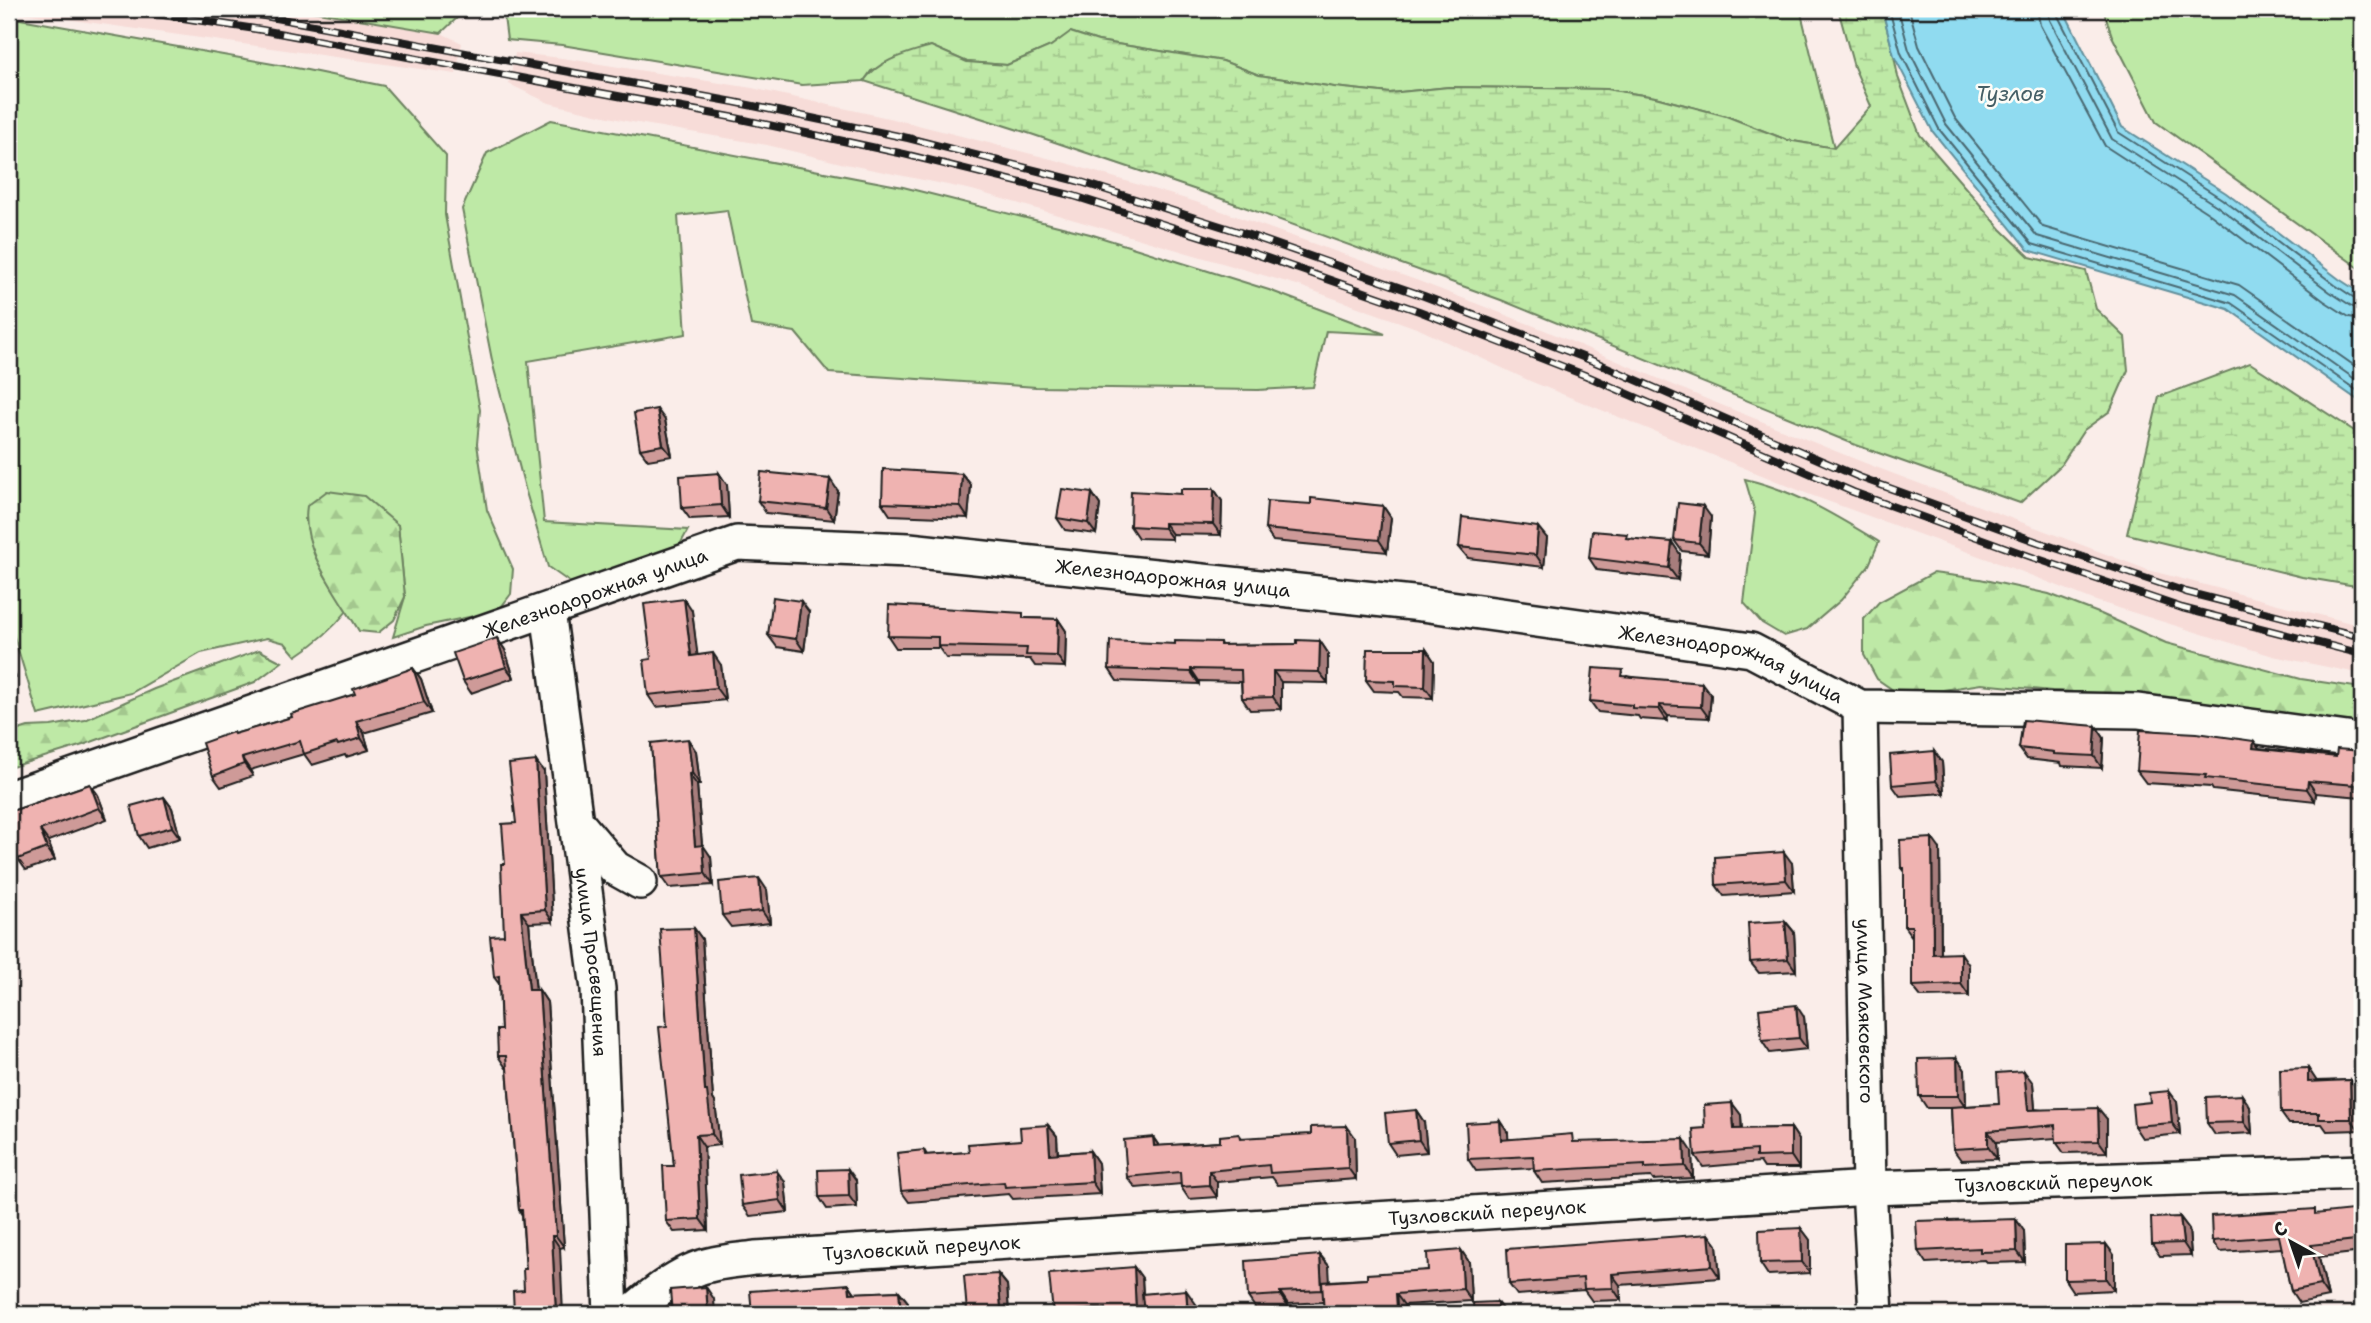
<svg xmlns="http://www.w3.org/2000/svg" width="2371" height="1323" font-family="'Shantell Sans',sans-serif">
<style>
.built{fill:#f7dcd8}
.grass{fill:#bee9a6;stroke:#6d8261;stroke-width:2}
.forest{fill:url(#forest-firs);stroke:#6d8261;stroke-width:2}
.wetland{fill:url(#wetland-marsh);stroke:#6d8261;stroke-width:2}
.water{fill:#90dbf0;stroke:#628f9b;stroke-width:2}
.lines{fill:none;stroke-linecap:round;stroke-linejoin:round}
.shore{stroke:#4a6871;stroke-width:2}
.minor-casing{stroke:#1c1c1c;stroke-width:38}
.minor{stroke:#fdfcf7;stroke-width:33}
.rail-casing{stroke:#1c1c1c;stroke-width:8}
.rail{stroke:#fdfcf7;stroke-width:5;stroke-dasharray:16;stroke-linecap:butt}
.wall{fill:#ce9a98;stroke:#1c1c1c;stroke-width:2}
.shaded-wall{fill:#a77d7c;stroke:#1c1c1c;stroke-width:2}
.building{fill:#efb3b1;stroke:#1c1c1c;stroke-width:2}
.labels{text-anchor:middle;stroke-width:5;stroke-linejoin:round;paint-order:stroke}
.street-label{font-size:19px;fill:#1c1c1c;stroke:#fdfcf7}
.water-label{font-size:21px;font-style:italic;fill:#455f66;stroke:#fdfcf7}
</style>
<defs>
<pattern id="forest-firs" width="22" height="20" patternUnits="userSpaceOnUse" patternTransform="scale(1.75)"><rect width="22" height="20" fill="#bee9a6"/><path d="M5 1l3.5 6h-7zM16 11l3.5 6h-7z" fill="#a3c78e"/></pattern>
<pattern id="wetland-marsh" width="20" height="14" patternUnits="userSpaceOnUse" patternTransform="scale(1.75)"><rect width="20" height="14" fill="#bee9a6"/><path d="M1 5h8M5 5V1M11 12h8M15 12V8" fill="none" stroke="#a3c78e"/></pattern>
</defs>
<rect width="100%" height="100%" fill="#faede9"/>
<filter id="ink" filterUnits="userSpaceOnUse"><feTurbulence type="fractalNoise" baseFrequency=".0143" numOctaves="2"/><feDisplacementMap in="SourceGraphic" scale="14" xChannelSelector="R" yChannelSelector="G"/><feConvolveMatrix kernelMatrix="1 2 1 2 8 2 1 2 1" color-interpolation-filters="sRGB"/></filter>
<g filter="url(#ink)">
<!-- built -->
<path class="built" d="M9 9H300L441 33 462 43 456 74 9 11Z
M515 53 562 58 752 88 902 121 1059 161 1196 202 1416 280 1542 329 1704 398 1865 463 2148 570 2362 626V674L2273 656 2096 601 2020 571 1808 494 1530 381 1419 329 1297 285 972 190 845 164 767 145 626 121 549 103 509 84Z"/>
<!-- grass -->
<path class="grass" d="M300 9H461L457 18 441 33Z
M503 9H1800L1834 148 1787 140 1726 116 1655 97 1606 89 1449 87 1390 93 1334 87 1259 75 1223 61 1098 41 1071 32 1051 46 1007 65 967 62 931 46 871 71 864 81 802 85 562 45 507 40Z
M2103 9H2362V270L2156 122 2112 36Z
M9 17 307 70 384 86 446 156 445 215 480 410 477 444 487 510 513 569 511 594 498 611 426 626 393 637 405 597 398 525 305 519 314 554 324 574 347 611C332 630 316 643 296 656L285 643 267 638 201 653 131 693 38 715 9 620Z
M551 120 903 187 1090 234 1269 290 1385 334 1326 331 1313 387 1258 390 1036 387 829 373 795 332 751 325 727 210 678 216 686 334 528 361 544 522 688 530 676 552 575 586 548 567 526 492 493 365 462 209 487 153Z
M1745 479C1796 491 1836 516 1879 542L1869 565 1841 600 1807 629 1784 636 1762 623 1744 603 1755 513Z"/>
<!-- forest -->
<path class="forest" d="M327 491 364 496 398 525 405 597 394 620 378 633 359 631C338 595 300 549 307 506Z
M1933 573 1980 579 2049 594 2101 614 2166 643 2301 679 2362 688V728L2271 716 2201 702 2140 695 2052 691 1981 684 1924 693 1896 692 1877 679 1864 655V619L1879 602Z
M259 650 282 662 255 682 83 745 9 768V733L28 727 51 726 85 720 154 689Z"/>
<!-- wetland -->
<path class="wetland" d="M1838 9H1882L1894 56 1898 77 1920 135 2001 229 2030 257 2086 271 2096 309 2125 337 2128 370 2110 411 2084 430 2061 465 2020 503 1856 445 1501 300 1211 195 1031 134 864 81C878 60 908 53 931 46L967 62 1007 65 1051 46 1070 32 1098 41 1223 61 1259 75 1334 87 1390 93 1449 87 1606 89 1655 97 1726 116 1787 140 1834 148 1871 106 1854 67Z
M2250 363 2362 436V587L2302 577 2127 534 2159 397Z"/>
<!-- water -->
<path class="water" d="M1882 9H2063L2122 127 2226 193 2339 279 2362 294V403L2228 309 2028 250 1933 132 1894 56Z"/>
<g class="lines">
<!-- shore -->
<path class="shore" d="M1889 9 1901 53 1939 129 2032 244 2231 303 2362 394
M1898 9 1909 50 1946 124 2037 236 2235 295 2362 384
M1909 9 1919 46 1955 118 2043 227 2239 285 2362 371
M2037 9 2040 25 2105 146 2211 215 2324 301 2349 317 2362 319
M2048 9 2050 20 2112 139 2217 206 2330 292 2353 307 2362 309
M2057 9 2058 16 2118 132 2222 199 2335 285 2356 299 2362 300"/>
<!-- minor casing -->
<g class="minor-casing">
<g id="minor">
<path id="s1" d="M548 611 598 989 611 1314"/>
<path id="s2" d="M1860 707 1869 1188 1876 1314"/>
<path id="s3" d="M9 798 737 543 909 550 1422 604 1751 650 1860 707 2138 711 2362 741"/>
<path d="M577 823 615 868 640 882"/>
<path id="s4" d="M629 1314C648 1299 667 1282 689 1272 709 1262 733 1261 755 1258L1869 1188 2362 1172"/>
</g>
</g>
<!-- minor -->
<use href="#minor" class="minor"/>
<!-- rail casing -->
<g class="rail-casing">
<path id="rail" d="M124 9 262 30 731 117 904 154 1074 196 1241 249 1419 311 1587 376 1853 492 2029 556 2182 608 2362 654
M226 9 734 102 908 138 1078 181 1246 234 1424 296 1593 361 1859 477 2035 541 2186 592 2362 637"/>
</g>
<!-- rail -->
<use href="#rail" class="rail"/>
</g>
<!-- wall -->
<path class="wall" d="M665 420 672 456 648 460 640 449Z
M719 473 727 485 729 517 690 519 682 508Z
M962 474 971 485 968 518 890 515 882 503Z
M1214 489 1222 501 1221 535 1172 534V539L1138 538 1130 526Z
M838 491 834 520 766 513 758 501Z
M1092 493 1100 505 1096 534 1065 530 1057 518Z
M1311 504 1383 506 1391 518 1387 552 1273 541 1265 529Z
M1711 517 1708 554 1682 551 1674 540Z
M1547 538 1544 567 1468 558 1459 547Z
M1630 538 1680 554 1678 580 1597 570 1589 558Z
M692 611 697 655 721 665 725 700 656 707 648 695 651 659Z
M809 612 804 651 777 647 768 635Z
M1027 618 1058 619 1066 631 1065 667 1035 666 1030 659 946 658 939 648H896L888 636Z
M497 638 505 650 514 678 471 693 463 681Z
M1320 641 1328 653V683L1281 682V709L1250 710 1242 698 1241 682 1199 681V684L1117 681 1109 669 1175 644 1220 642 1221 645 1297 644Z
M1426 649 1434 661 1433 698 1403 697 1399 692 1374 691 1366 680Z
M9 655 16 678 9 680Z
M413 668 421 679 432 713 364 733 369 750 346 757 345 755 312 765 304 754 250 770 253 776 221 787 213 776 234 734 292 717 355 694Z
M1627 676 1711 695 1709 718 1668 716 1667 721 1640 719 1638 716 1598 712 1590 701Z
M2096 726 2104 738 2102 768 2062 766 2061 763 2027 759 2019 748Z
M2254 741 2259 748 2336 757 2362 751V798L2361 797 2316 793 2315 801 2213 790 2211 787 2146 783 2137 771Z
M651 743 696 751 700 785H697L702 845 711 857 713 885 669 888 661 877Z
M1934 751 1942 762 1944 793 1900 796 1892 785Z
M544 772 553 922 529 923 536 990H539L547 1002 564 1247 560 1248 524 1290 526 1269 522 1215 519 1210 507 1068H506L498 1056 501 1030 499 984 494 977 504 935 505 864 516 823Z
M90 784 98 795 107 819 48 841 55 860 26 870 18 859 17 854 9 857V812Z
M164 797 172 808 180 838 147 848 139 836Z
M1940 849 1941 954 1969 965V996L1921 997 1912 986V937L1904 926V872L1901 868Z
M1792 863 1794 891 1724 896 1716 885Z
M767 890 770 923 731 927 722 915Z
M1785 921 1794 932 1796 971 1759 973 1750 962Z
M694 928 702 939 713 1099 715 1102 720 1145 704 1147 708 1230 674 1232 666 1221 674 1166 667 1026Z
M1804 1017 1807 1049 1770 1053 1762 1041Z
M1957 1058 1965 1070 1966 1106 1999 1104 2033 1083 2035 1109 2107 1119V1152L2064 1153 2056 1142V1138L1996 1142 1997 1159 1961 1160 1953 1149 1951 1108H1927L1919 1096Z
M2308 1068 2316 1081 2350 1080 2358 1091 2359 1130 2327 1131 2322 1124H2289L2281 1113Z
M2169 1091 2177 1102 2180 1134 2142 1138 2134 1126 2150 1102Z
M2242 1095 2250 1107 2252 1133 2215 1135 2207 1123Z
M1732 1103 1741 1115 1742 1129 1791 1128 1799 1140V1168H1764L1760 1162 1703 1167 1695 1155 1705 1128Z
M1416 1110 1424 1122 1427 1152 1396 1155 1388 1143Z
M1048 1125 1057 1136 1058 1153 1090 1151 1098 1163 1100 1194 1013 1199 1009 1194 909 1202 901 1191 924 1150 927 1155 969 1152 1021 1140Z
M1508 1133V1139L1578 1142 1692 1151 1693 1178 1653 1180 1651 1177 1542 1183 1534 1171V1168L1476 1171 1468 1159Z
M1239 1134 1242 1138 1355 1137 1356 1179 1278 1185 1272 1177 1217 1182V1197L1189 1199 1181 1187V1184L1136 1188 1127 1177 1153 1137 1159 1146 1220 1142Z
M856 1180 857 1207 827 1209 819 1197Z
M785 1182 788 1212 750 1216 742 1205Z
M2318 1214 2360 1222 2362 1252 2319 1257 2328 1297 2299 1303 2291 1291 2282 1248 2220 1252 2212 1241Z
M2180 1217 2189 1229 2191 1255 2160 1256 2152 1244Z
M1949 1220 1950 1221 2024 1231 2025 1262 1988 1263 1985 1260 1926 1263 1918 1251Z
M1801 1228 1810 1240V1273L1768 1275 1760 1263Z
M1709 1234 1717 1245 1720 1278 1620 1285 1621 1300 1592 1301 1584 1290 1517 1295 1509 1284Z
M2106 1244 2114 1255V1290L2073 1292 2065 1280Z
M1461 1250 1469 1262 1471 1301 1404 1305 1405 1314H1324V1302L1288 1304V1307L1256 1309 1248 1297 1320 1255 1329 1266V1281L1367 1279 1428 1270Z
M1134 1267 1142 1278 1143 1294 1203 1314H1054L1053 1313Z
M998 1274 1007 1285 1009 1314H969L967 1312Z
M849 1284 855 1293 899 1291 908 1302V1314H752Z"/>
<!-- shaded-wall -->
<path class="shaded-wall" d="M657 409 665 420 672 456 663 445Z
M719 473 727 485 729 517 721 505Z
M962 474 971 485 968 518 960 506Z
M830 479 838 491 834 520 826 508Z
M1214 489 1222 501 1221 535 1213 524Z
M1092 493 1100 505 1096 534 1088 523Z
M1383 506 1391 518 1387 552 1379 540Z
M1703 506 1711 517 1708 554 1699 543Z
M1164 523 1172 534V539L1164 528Z
M1538 527 1547 538 1544 567 1536 555Z
M1672 542 1680 554 1678 580 1669 568Z
M684 599 692 611 699 667 691 656Z
M801 601 809 612 804 651 796 639Z
M1058 619 1066 631 1065 667 1057 656Z
M497 638 505 650 514 678 506 667Z
M1320 641 1328 653V683L1319 672Z
M1426 649 1434 661 1433 698 1425 687Z
M713 653 721 665 725 700 716 688Z
M9 655 16 678 9 667Z
M413 668 421 679 432 713 424 702Z
M1191 669 1199 681V684L1191 672Z
M1273 671 1281 682V709L1273 697Z
M1702 683 1711 695 1709 718 1701 707Z
M1659 705 1668 716 1667 721 1659 709Z
M356 721 364 733 369 750 361 738Z
M2096 726 2104 738 2102 768 2094 756Z
M688 739 696 751 700 785 692 773Z
M2254 741 2262 752 2253 748Z
M1934 751 1942 762 1944 793 1936 781Z
M242 758 250 770 253 776 244 764Z
M536 761 544 772 553 922 545 910Z
M689 774 697 785 703 857 695 846Z
M2308 781 2316 793 2315 801 2307 789Z
M90 784 98 795 107 819 99 808Z
M164 797 172 808 180 838 172 827Z
M40 830 48 841 55 860 47 848Z
M1932 838 1940 849 1941 965 1933 954Z
M703 845 711 857 713 885 705 873Z
M1784 852 1792 863 1794 891 1786 880Z
M759 878 767 890 770 923 762 911Z
M521 912 529 923 537 1002 529 990Z
M1785 921 1794 932 1796 971 1788 959Z
M694 928 702 939 713 1099 715 1102 720 1145 712 1134 705 1091Z
M1961 953 1969 965V996L1961 984Z
M539 990 547 1002 564 1247 556 1236Z
M1796 1005 1804 1017 1807 1049 1799 1038Z
M1957 1058 1965 1070 1966 1107 1958 1096Z
M2308 1068 2316 1080V1093L2308 1082Z
M2024 1071 2033 1083 2036 1121 2028 1110Z
M2350 1080 2358 1091 2359 1130 2351 1119Z
M2169 1091 2177 1102 2180 1134 2172 1123Z
M2242 1095 2250 1107 2252 1133 2244 1122Z
M1732 1103 1741 1115 1742 1141 1734 1129Z
M2098 1108 2107 1119V1152L2099 1141Z
M1416 1110 1424 1122 1427 1152 1419 1140Z
M1500 1121 1508 1133 1509 1151 1501 1140Z
M1048 1125 1057 1136 1058 1165 1050 1154Z
M1347 1126 1355 1137 1356 1179 1348 1168Z
M1791 1128 1799 1140V1168L1791 1156Z
M1988 1131 1996 1142 1997 1159 1988 1147Z
M696 1135 704 1147 708 1230 700 1219Z
M1153 1137 1161 1149 1154 1146Z
M1684 1139 1692 1151 1693 1178 1685 1166Z
M1090 1151 1098 1163 1100 1194 1092 1182Z
M848 1169 856 1180 857 1207 849 1196Z
M777 1171 785 1182 788 1212 780 1200Z
M1209 1171 1217 1182V1197L1209 1185Z
M2352 1210 2360 1222 2362 1250 2355 1240Z
M2180 1217 2189 1229 2191 1255 2183 1243Z
M2016 1219 2024 1231 2025 1262 2017 1251Z
M1801 1228 1810 1240V1273L1802 1262Z
M1709 1234 1717 1245 1720 1278 1712 1266Z
M552 1236 560 1248 563 1314H556Z
M2106 1244 2114 1255V1290L2106 1279Z
M2311 1245 2319 1257 2328 1297 2320 1285Z
M1461 1250 1469 1262 1471 1301 1463 1289Z
M1320 1255 1329 1266 1331 1301 1322 1290Z
M1134 1267 1142 1278 1144 1314H1136Z
M998 1274 1007 1285 1009 1314H1005L1001 1309Z
M1612 1274 1620 1285 1621 1300 1613 1288Z
M849 1284 857 1296 850 1293Z
M706 1287 714 1299 715 1314H708Z
M1186 1290 1203 1314H1188Z
M899 1291 908 1302V1314H901Z
M1280 1292 1288 1304V1307L1280 1295Z
M1396 1294 1404 1305 1405 1314H1401L1397 1309Z
M1497 1302 1505 1313V1314H1497Z"/>
<!-- building -->
<path class="building" d="M657 409 663 445 640 449 634 413Z
M883 469 962 474 960 506 882 503Z
M761 472 830 479 826 508 758 501Z
M719 473 721 505 682 508 680 476Z
M1062 489 1092 493 1088 523 1057 518Z
M1181 489H1214L1213 524 1164 523V528L1130 526 1131 491 1181 494Z
M1311 498 1383 506 1379 540 1265 529 1267 501 1311 504Z
M1678 503 1703 506 1699 543 1674 540Z
M1462 517 1538 527 1536 555 1459 547Z
M1592 531 1627 534 1626 538 1672 542 1669 568 1589 558Z
M773 597 801 601 796 639 768 635Z
M684 599 691 656 713 653 716 688 648 695 644 660 651 659 644 604Z
M889 605 1023 613V618L1058 619 1057 656 1026 655 1027 648 938 646V637L888 636Z
M497 638 506 667 463 681 453 653Z
M1297 640 1320 641 1319 672 1273 671V697L1242 698 1241 670 1191 669V672L1109 669 1110 641 1175 644V641L1220 642V645L1297 644Z
M1367 649H1426L1425 687 1395 686V681L1366 680Z
M413 668 424 702 356 721 361 738 338 745 337 743 304 754 300 741 242 758 244 764 213 776 202 743 233 732 234 734 292 717 291 714 355 694 353 689Z
M1593 668 1623 670 1622 676 1702 683 1701 707 1659 705V709L1632 708V705L1590 701Z
M2023 720 2096 726 2094 756 2054 754V752L2019 748Z
M2140 730 2197 733 2254 741 2253 748 2336 757 2337 749 2362 751V790H2356V785L2308 781 2307 789 2205 778 2206 775 2137 771Z
M688 739 692 773 689 774 695 846 703 845 705 873 661 877 651 743Z
M1934 751 1936 781 1892 785 1890 755Z
M536 761 545 910 521 912 529 990H539L556 1236H552L556 1314H514L513 1291 524 1290 523 1269H526L522 1210H519L506 1056H498L497 1030H501L499 976 494 977 490 936 504 935 501 864H505L502 824 516 823 509 764Z
M90 784 99 808 40 830 47 848 18 859 12 841 9 842V812Z
M164 797 172 827 139 836 131 806Z
M1932 838 1933 954 1961 953V984L1912 986V926H1904V868H1901L1900 840Z
M1784 852 1786 880 1716 885 1715 857Z
M759 878 762 911 722 915 719 882Z
M1785 921 1788 959 1750 962 1748 923Z
M694 928 705 1091H707L712 1134 696 1135 700 1219 666 1221 663 1166H674L659 1027 667 1026 660 929Z
M1796 1005 1799 1038 1762 1041 1759 1009Z
M1957 1058 1958 1096H1919L1918 1059Z
M2308 1068V1082L2350 1080 2351 1119H2319V1113H2281L2280 1069Z
M2024 1071 2028 1110 2098 1108 2099 1141 2056 1142 2055 1125 1988 1131V1147L1953 1149 1951 1107 1999 1104 1997 1073Z
M2169 1091 2172 1123 2134 1126 2132 1104 2150 1102 2149 1093Z
M2242 1095 2244 1122 2207 1123 2206 1097Z
M1732 1103 1734 1129 1791 1128V1156L1756 1157V1150L1695 1155 1693 1129 1705 1128 1704 1105Z
M1416 1110 1419 1140 1388 1143 1385 1113Z
M1500 1121 1501 1140 1572 1134 1573 1142 1684 1139 1685 1166 1645 1168V1165L1534 1171 1533 1156 1468 1159 1466 1123Z
M1048 1125 1050 1154 1090 1151 1092 1182 1005 1187 1004 1182 901 1191 897 1153 924 1150 925 1155 969 1152 968 1144 1021 1140 1020 1127Z
M1347 1126 1348 1168 1270 1173 1269 1165 1209 1171V1185L1181 1187 1180 1172 1127 1177 1124 1140 1153 1137 1154 1146 1220 1142V1136L1239 1134 1240 1138 1311 1134V1127Z
M848 1169 849 1196 819 1197 818 1170Z
M777 1171 780 1200 742 1205 739 1175Z
M2315 1209V1214L2352 1210 2355 1240 2311 1245 2320 1285 2291 1291 2279 1236 2212 1241 2211 1216Z
M2180 1217 2183 1243 2152 1244 2151 1218Z
M2016 1219 2017 1251 1980 1252V1248L1918 1251 1916 1221 1949 1220V1221Z
M1801 1228 1802 1262 1760 1263 1759 1230Z
M1709 1234 1712 1266 1612 1274 1613 1288 1584 1289 1583 1278 1509 1284 1507 1249Z
M2106 1244V1279L2065 1280V1245Z
M1461 1250 1463 1289 1396 1294 1397 1309 1364 1310V1314H1324L1322 1282 1367 1279V1274L1428 1270 1427 1253Z
M1320 1255 1322 1290 1280 1292V1295L1248 1297 1246 1261Z
M1134 1267 1136 1314H1106V1308L1053 1313 1049 1274Z
M998 1274 1001 1309 967 1312 964 1276Z
M849 1284 850 1293 899 1291 901 1314H820L819 1306 778 1309V1314H752L750 1291Z
M706 1287 708 1314H672L670 1290Z
M1186 1290 1188 1314H1144L1142 1294Z
M1497 1302V1314H1474L1473 1303Z
M1729 1310V1314H1692V1313Z"/>
</g>
<g class="labels">
<!-- street labels -->
<g class="street-label">
<text dy="7" stroke="none"><textPath href="#s3" startOffset="1209">Железнодорожная улица</textPath></text>
<text dy="7" stroke="none"><textPath href="#s3" startOffset="621">Железнодорожная улица</textPath></text>
<text dy="7" stroke="none"><textPath href="#s3" startOffset="1776">Железнодорожная улица</textPath></text>
<text dy="7" stroke="none"><textPath href="#s1" startOffset="354">улица Просвещения</textPath></text>
<text dy="7" stroke="none"><textPath href="#s2" startOffset="304">улица Маяковского</textPath></text>
<text dy="7" stroke="none"><textPath href="#s4" startOffset="1442">Тузловский переулок</textPath></text>
<text dy="7" stroke="none"><textPath href="#s4" startOffset="875">Тузловский переулок</textPath></text>
<text dy="7" stroke="none"><textPath href="#s4" startOffset="308">Тузловский переулок</textPath></text>
</g>
<!-- water labels -->
<g class="water-label">
<text x="2010" y="101">Тузлов</text>
</g>
</g>
<!-- margin -->
<rect width="2371" height="1323" fill="none" stroke="#fdfcf7" stroke-width="35"/>
<rect x="18" y="18" width="2336" height="1288" fill="none" stroke="#1c1c1c" stroke-width="2.5" filter="url(#ink)"/>
<!-- north arrow -->
<g transform="translate(2291 1242) rotate(320)" stroke="#fdfcf7" stroke-width="5" paint-order="stroke">
<path d="M0-5L12 26L0 18L-12 26Z" fill="#1c1c1c"/>
<text y="-10" font-size="19" font-weight="bold" text-anchor="middle" fill="#1c1c1c">С</text>
</g>
</svg>
